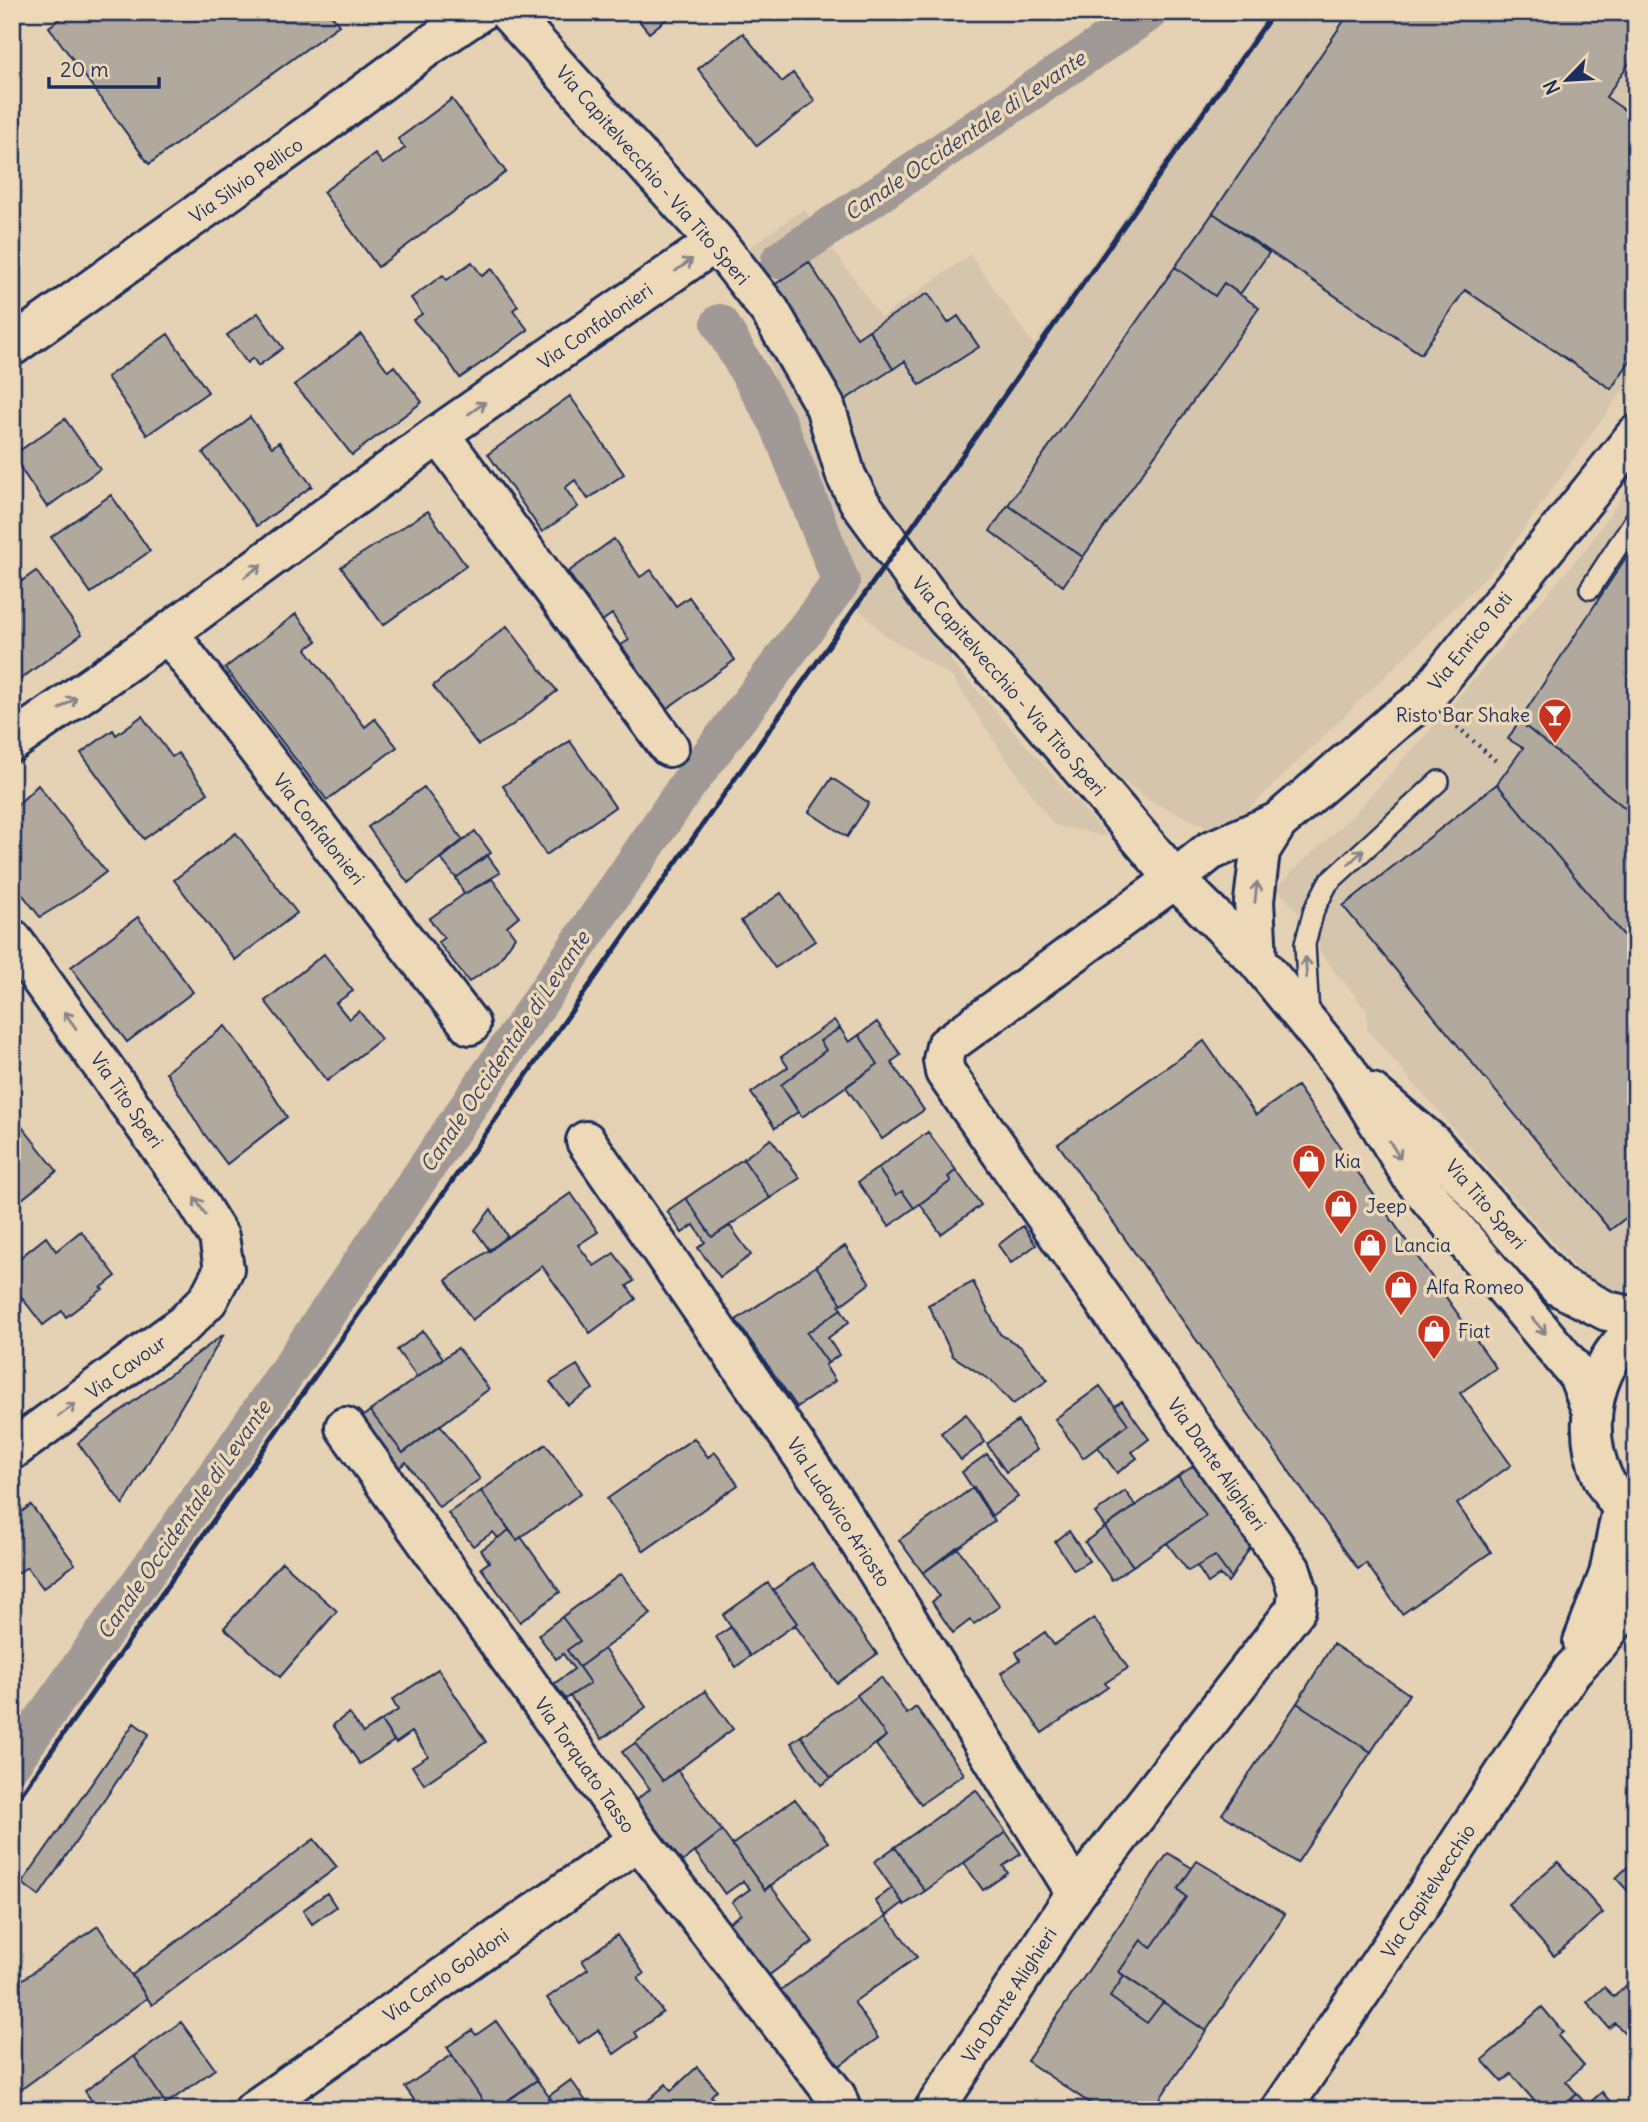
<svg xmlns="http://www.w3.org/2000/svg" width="1648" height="2122" font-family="Delius,sans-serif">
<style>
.built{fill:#d6c5ad}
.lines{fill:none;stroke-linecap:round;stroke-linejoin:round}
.canal{stroke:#a09996;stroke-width:38}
.building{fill:#b2a99e;stroke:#1b2f5e;stroke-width:2}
.service-casing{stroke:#1b2f5e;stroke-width:24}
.minor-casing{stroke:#1b2f5e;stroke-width:44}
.secondary-casing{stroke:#1b2f5e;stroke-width:44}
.path{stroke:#1b2f5e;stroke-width:4.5;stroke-dasharray:2 5;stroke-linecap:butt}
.service{stroke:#edd8b7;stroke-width:19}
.minor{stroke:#edd8b7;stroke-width:38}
.secondary{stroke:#edd8b7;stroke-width:38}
.rail{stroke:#1b2f5e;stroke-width:5}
.oneway{stroke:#84848a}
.labels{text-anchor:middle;stroke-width:7;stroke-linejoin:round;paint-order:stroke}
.street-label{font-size:19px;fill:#1b2f5e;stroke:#edd8b7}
.poi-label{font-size:19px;fill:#1b2f5e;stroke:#edd8b7;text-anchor:start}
.water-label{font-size:21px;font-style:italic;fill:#364469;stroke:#edd8b7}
</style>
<rect width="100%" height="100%" fill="#e5d1b3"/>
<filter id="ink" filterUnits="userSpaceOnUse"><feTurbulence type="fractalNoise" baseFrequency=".0143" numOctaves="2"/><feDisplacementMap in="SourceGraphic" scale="14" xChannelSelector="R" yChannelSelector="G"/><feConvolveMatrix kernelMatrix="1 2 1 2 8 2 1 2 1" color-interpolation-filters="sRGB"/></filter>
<g filter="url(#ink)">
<!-- built -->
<path class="built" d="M1269 12H1636V372L1498 565 1235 823 1207 827 1152 802 1079 749 905 565 893 583 954 641 950 660 1108 837 1054 825 1004 756 952 677 885 635 828 579 811 502 771 368 741 294 740 254 804 209 881 317 970 255 1034 345Z
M1636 476V1293L1623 1296 1578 1271 1367 1030V1011L1320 953 1318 937 1276 887 1352 816 1429 731 1585 550Z"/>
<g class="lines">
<!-- canal -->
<path class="canal" d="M780 260 1150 12
M12 1763 235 1448 686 787 841 582 778 423 720 323"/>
</g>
<!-- building -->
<path class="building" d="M69 12H329L339 25 149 164 49 27Z
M632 12H675L649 33Z
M1350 12H1630L1636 16V53L1606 97 1636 118V352L1611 389 1465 290 1421 354 1213 213Z
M743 33 782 82 793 73 815 101 757 146 698 69Z
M452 99 506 172 378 267 323 192 375 154 383 164 405 148 398 139Z
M1213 213 1269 253 1240 294 1224 283 1215 296 1175 267Z
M472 262 482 276 492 269 518 306 513 310 528 330 460 378 446 357 413 320 422 314 411 298 443 275 447 280Z
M809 262 857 338 869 330 893 369 843 401 771 287Z
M1175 267 1215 296 1224 283 1259 308 1083 557 1008 505Z
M928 293 948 323 958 316 979 347 920 385 905 361 893 369 869 330Z
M258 313 283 348 258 366 253 358 247 363 227 335Z
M168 334 208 392 147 435 107 377Z
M361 334 388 371 394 366 422 402 352 455 321 415 294 385Z
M570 396 624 474 588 499 575 480 565 488 578 507 542 532 488 454Z
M250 417 272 447 279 442 312 486 257 526 203 453Z
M65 419 100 469 47 507 12 456Z
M111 495 150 551 91 593 51 537Z
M1008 505 1083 557 1063 586 990 531Z
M428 511 466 566 383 625 341 567Z
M614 539 640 577 651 570 676 606 689 597 735 660 666 709 621 645 629 640 612 614 602 621 568 572Z
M1636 542V817L1519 721Z
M36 571 82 634 15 683 12 679V588Z
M296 614 317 641 306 649 365 727 375 719 397 747 327 800 225 668Z
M507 626 557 691 510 727 478 745 433 686Z
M142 716 172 757 178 753 208 793 144 839 81 753 113 730 116 735Z
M1519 721 1636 817V950L1497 784 1523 748 1508 739Z
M570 741 615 807 546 855 503 786Z
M832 778 869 803 847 837 809 812Z
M1497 784 1636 950V1210L1610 1230 1343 906Z
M38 785 106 872 76 895 40 917 12 881V810Z
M424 787 463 840 408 883 368 827Z
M475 831 491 853 456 878 441 859Z
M236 833 297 913 235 960 174 880Z
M487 855 500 873 464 894 456 878Z
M492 879 519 916 507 926 515 937 497 963 469 982 438 942 444 938 429 919 464 894Z
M781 893 815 941 775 968 741 921Z
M138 917 193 992 127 1042 71 967Z
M324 954 353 991 336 1003 349 1019 359 1011 381 1039 327 1081 265 1001Z
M834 1020 840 1028 820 1041 826 1050 781 1085 798 1112 775 1128 751 1093 788 1067 781 1057Z
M877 1022 901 1055 891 1062 924 1110 882 1139 846 1087 878 1064 859 1035Z
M225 1026 249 1057 287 1117 227 1164 202 1131 166 1072Z
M840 1028 849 1042 859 1035 878 1064 802 1117 781 1085 826 1050 820 1041Z
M1204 1041 1256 1115 1297 1086 1496 1368 1460 1393 1511 1465 1457 1504 1491 1552 1402 1614 1366 1563 1358 1569 1058 1144Z
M12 1114 57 1171 17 1203 12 1197Z
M928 1132 956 1170 948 1177 951 1181 914 1208 902 1191 896 1195 878 1168Z
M771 1139 800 1178 770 1198 743 1159Z
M743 1159 770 1198 712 1237 686 1198Z
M878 1168 896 1195 902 1191 914 1208 889 1226 858 1182Z
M956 1170 981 1205 941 1234 920 1204 951 1181 948 1177Z
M571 1193 598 1232 578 1245 594 1266 614 1253 634 1281 627 1286 636 1299 590 1333 542 1266 472 1320 446 1280Z
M686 1198 712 1237 730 1226 751 1255 720 1277 698 1248 705 1242 694 1225 682 1233 667 1211Z
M491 1209 507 1236 490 1251 475 1230Z
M1023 1226 1036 1245 1011 1263 998 1245Z
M81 1231 116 1276 101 1288 103 1289 66 1317 62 1311 43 1325 12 1285V1264L46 1237 56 1251Z
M845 1246 870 1283 842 1304 816 1266Z
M816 1266 842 1304 839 1305 841 1309 807 1333 828 1363 825 1365 835 1381 797 1407 736 1320Z
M973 1282 1000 1334 1021 1347 1048 1380 1013 1404 991 1381 953 1356 928 1305Z
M841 1309 849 1322 828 1338 839 1355 828 1363 807 1333Z
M423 1331 443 1358 417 1377 397 1350Z
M224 1334 123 1505 78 1443Z
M458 1348 489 1389 403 1453 370 1411Z
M577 1365 593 1389 568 1405 550 1382Z
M1100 1386 1128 1424 1083 1458 1055 1419Z
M1122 1401 1149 1439 1132 1452 1137 1458 1117 1473 1098 1447 1128 1424 1115 1406Z
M370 1411 403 1453 440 1425 480 1479 439 1507 406 1462 395 1471 358 1420Z
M966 1414 985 1442 961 1460 941 1433Z
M1018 1421 1037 1450 1006 1472 987 1444Z
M694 1438 708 1457 715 1452 738 1485 644 1551 607 1499Z
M546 1444 581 1493 517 1540 481 1491Z
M987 1454 1018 1497 991 1516 962 1472Z
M1195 1465 1251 1546 1231 1578 1215 1556 1188 1571 1167 1543 1206 1516 1178 1476Z
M1178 1476 1206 1516 1133 1566 1105 1527Z
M974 1487 995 1521 923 1573 899 1540Z
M481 1491 509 1530 498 1538 493 1532 473 1546 448 1513Z
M1125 1491 1136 1506 1105 1527 1095 1513Z
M31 1505 75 1564 43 1588 27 1567 12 1577V1519Z
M1105 1527 1133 1566 1112 1580 1085 1542Z
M509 1530 517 1540 521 1537 560 1592 520 1622 481 1568 489 1562 481 1550Z
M1069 1531 1089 1561 1074 1570 1055 1542Z
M957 1547 1000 1606 974 1624 970 1620 953 1633 932 1602 939 1596 923 1573Z
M1215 1556 1231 1578 1228 1582 1220 1575 1208 1583 1197 1566Z
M282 1562 337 1611 280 1677 224 1628Z
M812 1563 877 1654 837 1683 795 1625 797 1623 773 1590Z
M621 1574 651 1614 579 1667 567 1650 580 1641 562 1617Z
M768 1583 797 1623 750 1656 723 1615Z
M562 1617 580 1641 567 1650 590 1683 566 1699 554 1684 574 1669 563 1654 556 1659 538 1635Z
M1094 1618 1128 1668 1105 1683 1108 1687 1042 1733 1001 1673 1020 1660 1016 1652 1045 1632 1054 1645Z
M731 1627 750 1656 736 1667 716 1637Z
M1333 1644 1409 1694 1371 1752 1297 1703Z
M604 1649 646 1707 602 1739 570 1696 590 1683 579 1667Z
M438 1669 486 1742 424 1784 412 1766 428 1756 412 1732 396 1743 381 1721 398 1710 392 1700Z
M881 1677 907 1714 916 1707 964 1774 921 1804 876 1745 886 1736 857 1695Z
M705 1691 733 1729 663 1781 635 1743Z
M857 1695 886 1736 831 1778 801 1736Z
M1297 1703 1371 1752 1297 1863 1222 1814Z
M349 1713 363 1733 381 1721 394 1741 360 1764 333 1725Z
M1636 1713V1738L1625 1730Z
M134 1723 149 1734 39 1896 22 1883Z
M801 1736 831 1778 821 1785 791 1743Z
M635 1743 663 1781 677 1770 722 1831 677 1866 631 1804 650 1789 622 1752Z
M976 1790 1006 1832 925 1891 895 1847Z
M795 1799 828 1842 765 1890 732 1845Z
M722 1831 765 1890 770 1885 813 1942 768 1976 728 1923 741 1914 732 1902 750 1889 743 1881 725 1894 695 1852Z
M1006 1832 1021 1854 1003 1866 1008 1873 983 1890 964 1863Z
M314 1839 337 1867 152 2005 132 1975Z
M895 1847 925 1891 904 1905 874 1862Z
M1168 1853 1192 1868 1178 1889 1186 1897 1151 1948 1141 1940 1119 1972 1124 1976 1110 1997 1147 2023 1163 2002 1206 2031 1152 2110H1100L1027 2061Z
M1636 1859V1900L1616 1878Z
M1197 1861 1285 1914 1206 2031 1119 1972 1141 1940 1151 1948 1186 1897 1178 1889Z
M1558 1862 1603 1913 1554 1956 1508 1904Z
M892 1888 903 1903 886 1916 875 1901Z
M327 1893 336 1907 312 1924 303 1910Z
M886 1916 917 1957 854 2002 878 2038 835 2069 779 1991Z
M98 1926 147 1998 12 2096V1987Z
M617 1935 644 1974 638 1978 663 2012 635 2032 638 2037 614 2054 598 2030 579 2043 547 1998 588 1969 582 1961Z
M1124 1976 1163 2002 1147 2023 1110 1997Z
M1636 1976V2044L1615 2023 1609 2028 1587 2002 1604 1987 1614 1997Z
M1542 2007 1563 2032 1558 2036 1584 2065 1566 2081 1577 2094 1559 2110H1542L1511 2074 1502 2082 1482 2060Z
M496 2021 537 2080 495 2110H489L447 2047 472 2030 476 2035Z
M181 2022 215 2069 166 2104 134 2056Z
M452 2055 489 2110H421L405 2087Z
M134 2056 166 2104 159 2110H98L85 2091Z
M697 2067 717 2090 711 2096 723 2110H638L666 2084 671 2091Z
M537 2080 550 2098 537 2110H515L508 2100Z
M571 2080 592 2110H559L549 2096Z
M1602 2092 1617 2110H1559L1577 2094 1587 2105Z"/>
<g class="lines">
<!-- service casing -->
<g class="service-casing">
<path id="service" d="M1590 589 1636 518
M1309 1017 1305 944 1314 910 1328 883 1439 781"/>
</g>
<!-- minor casing -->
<g class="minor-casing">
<path id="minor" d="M508 12 716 242 770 311 825 406 846 476 860 503 926 593 947 619 1024 701 1175 879 1257 960 1347 1071 1412 1177 1578 1375 1591 1409
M12 346 315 130 427 47 479 12
M439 434 669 747
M168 633 470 1025
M12 742 168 633 439 434 716 242
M12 939 183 1179 219 1237 224 1269 208 1300 184 1324 12 1450
M1257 960 1254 901 1260 851 1278 822
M1372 1093 1433 1144 1558 1286 1607 1311 1636 1317
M586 1141 836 1504 1076 1893
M345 1427 639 1840 836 2096 841 2110
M254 2110 639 1840
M934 2110 1076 1893 1296 1609 1298 1592 1291 1570 945 1072 943 1060 946 1046 1175 879 1210 851 1278 822 1395 721 1425 698 1636 435"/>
</g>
<!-- secondary casing -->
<g class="secondary-casing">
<path id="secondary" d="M1636 1330C1578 1375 1576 1475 1636 1518
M1583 1642 1609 1574 1622 1509
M1281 2110 1418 1907 1572 1670 1598 1643 1636 1594"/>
</g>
<!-- path -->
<path class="path" d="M1452 722 1497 762"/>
<!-- service -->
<use href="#service" class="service"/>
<!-- minor -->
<use href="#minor" class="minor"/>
<!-- secondary -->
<use href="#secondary" class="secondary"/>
<!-- rail -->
<path class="rail" d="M12 1807 1274 12"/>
</g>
<!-- one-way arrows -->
<defs><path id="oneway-shaft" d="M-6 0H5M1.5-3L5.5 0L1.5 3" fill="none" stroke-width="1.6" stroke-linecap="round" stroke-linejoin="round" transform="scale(1.75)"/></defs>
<g class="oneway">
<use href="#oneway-shaft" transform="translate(684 265) rotate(-35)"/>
<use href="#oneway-shaft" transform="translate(477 408) rotate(-35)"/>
<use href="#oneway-shaft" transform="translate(253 571) rotate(-36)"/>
<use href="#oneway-shaft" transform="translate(68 703) rotate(-35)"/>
<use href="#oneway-shaft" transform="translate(1356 857) rotate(-43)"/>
<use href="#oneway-shaft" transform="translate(1256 892) rotate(-84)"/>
<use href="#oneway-shaft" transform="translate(1306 967) rotate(-93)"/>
<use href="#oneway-shaft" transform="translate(70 1020) rotate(-125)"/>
<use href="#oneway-shaft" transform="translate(1395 1150) rotate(58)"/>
<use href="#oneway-shaft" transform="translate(200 1206) rotate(-122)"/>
<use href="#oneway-shaft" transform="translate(1539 1326) rotate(49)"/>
<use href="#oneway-shaft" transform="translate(67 1410) rotate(-36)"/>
</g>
</g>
<!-- icons -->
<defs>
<g id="bar-pin" transform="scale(1.75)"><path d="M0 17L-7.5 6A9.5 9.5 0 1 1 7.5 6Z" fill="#c8321e" stroke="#edd8b7"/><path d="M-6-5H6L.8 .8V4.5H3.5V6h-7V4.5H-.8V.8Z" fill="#fff"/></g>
<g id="shop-pin" transform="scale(1.75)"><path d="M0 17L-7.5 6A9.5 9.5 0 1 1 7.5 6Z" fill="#c8321e" stroke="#edd8b7"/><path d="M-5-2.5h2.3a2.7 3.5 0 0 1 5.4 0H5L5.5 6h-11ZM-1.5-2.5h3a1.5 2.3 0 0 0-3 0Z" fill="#fff"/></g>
</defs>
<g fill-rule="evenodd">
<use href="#bar-pin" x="1555" y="715"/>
<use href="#shop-pin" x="1309" y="1161"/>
<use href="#shop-pin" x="1341" y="1206"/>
<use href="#shop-pin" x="1370" y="1245"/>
<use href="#shop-pin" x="1401" y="1287"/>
<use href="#shop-pin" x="1434" y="1331"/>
</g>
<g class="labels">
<!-- street labels -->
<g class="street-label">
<text transform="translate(653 175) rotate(49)" y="7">Via Capitelvecchio - Via Tito Speri</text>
<text transform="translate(246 180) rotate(-35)" y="7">Via Silvio Pellico</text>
<text transform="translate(595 326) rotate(-35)" y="7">Via Confalonieri</text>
<text transform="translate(1470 641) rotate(-51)" y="7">Via Enrico Toti</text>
<text transform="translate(1009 686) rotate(49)" y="7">Via Capitelvecchio - Via Tito Speri</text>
<text transform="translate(319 829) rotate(52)" y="7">Via Confalonieri</text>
<text transform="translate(127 1100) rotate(55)" y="7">Via Tito Speri</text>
<text transform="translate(1486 1204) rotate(49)" y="7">Via Tito Speri</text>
<text transform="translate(126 1367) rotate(-36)" y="7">Via Cavour</text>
<text transform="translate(1217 1464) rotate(55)" y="7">Via Dante Alighieri</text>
<text transform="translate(839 1512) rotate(57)" y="7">Via Ludovico Ariosto</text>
<text transform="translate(585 1765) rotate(55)" y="7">Via Torquato Tasso</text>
<text transform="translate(1428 1891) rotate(-57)" y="7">Via Capitelvecchio</text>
<text transform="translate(446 1975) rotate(-35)" y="7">Via Carlo Goldoni</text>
<text transform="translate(1009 1995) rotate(-57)" y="7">Via Dante Alighieri</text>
</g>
<!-- poi labels -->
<g class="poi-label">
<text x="1530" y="722" text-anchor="end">Risto Bar Shake</text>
<text x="1334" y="1168">Kia</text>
<text x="1366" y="1213">Jeep</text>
<text x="1394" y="1252">Lancia</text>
<text x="1426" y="1294">Alfa Romeo</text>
<text x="1458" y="1338">Fiat</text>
</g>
<!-- water labels -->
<g class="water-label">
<text transform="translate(965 136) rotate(-34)" y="7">Canale Occidentale di Levante</text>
<text transform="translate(505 1052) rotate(-56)" y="7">Canale Occidentale di Levante</text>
<text transform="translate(184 1520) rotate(-55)" y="7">Canale Occidentale di Levante</text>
</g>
</g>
<!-- margin -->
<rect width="1648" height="2122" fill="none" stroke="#edd8b7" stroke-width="42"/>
<rect x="21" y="21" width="1606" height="2080" fill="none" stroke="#1b2f5e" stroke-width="2.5" filter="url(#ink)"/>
<!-- north arrow -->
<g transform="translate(1567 80) rotate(245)" stroke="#edd8b7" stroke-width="5" paint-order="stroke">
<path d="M0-5L12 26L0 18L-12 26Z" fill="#1b2f5e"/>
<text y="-10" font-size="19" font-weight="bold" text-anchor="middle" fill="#1b2f5e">N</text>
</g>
<!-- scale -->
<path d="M49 77v10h110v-10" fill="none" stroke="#1b2f5e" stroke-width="3.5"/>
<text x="60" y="77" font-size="21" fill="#1b2f5e" stroke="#edd8b7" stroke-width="5" paint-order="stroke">20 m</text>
</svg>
